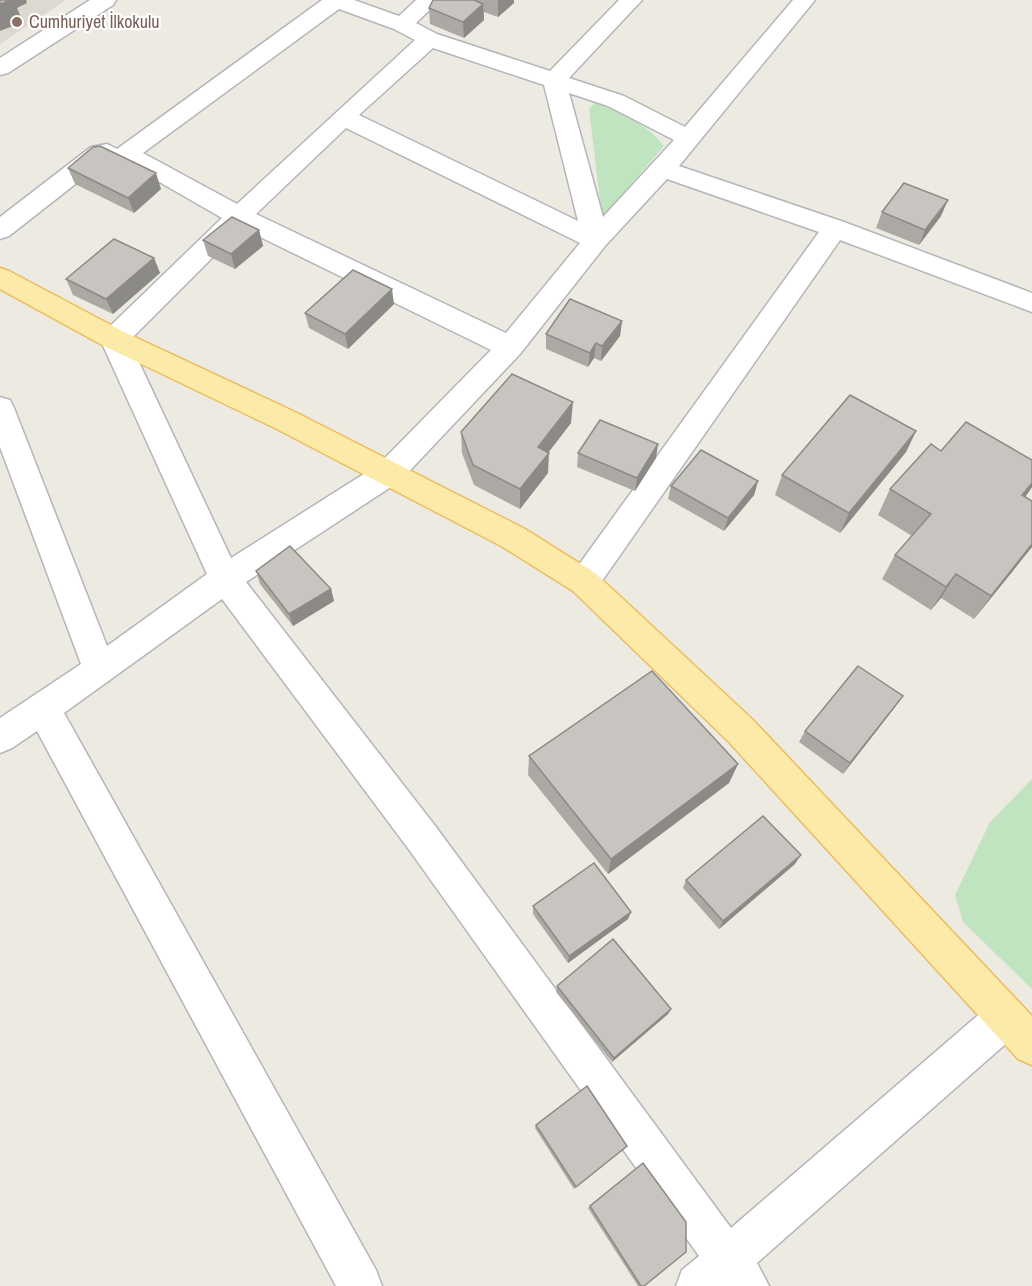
<svg xmlns="http://www.w3.org/2000/svg" width="1032" height="1286" font-family="'Archivo Narrow',sans-serif">
<style>
.education{fill:#ddd9d1}
.green{fill:#c1e4c0}
.lines{fill:none;stroke-linecap:round;stroke-linejoin:round}
.minor-casing{stroke:#b3b5b9;stroke-width:3}
.major-casing{stroke:#ecbd5d;stroke-width:3}
.minor{fill:#fff;fill-rule:evenodd}
.major{fill:#fceaa9;fill-rule:evenodd}
.wall{fill:#aca9a5}
.shaded-wall{fill:#8c8a86}
.building{fill:#c8c5c0;stroke:#8c8a86;stroke-width:1.5}
.education-dot{fill:#8d6e63;stroke:#fff;stroke-width:2}
.labels{text-anchor:middle;stroke-width:4.5;stroke-linejoin:round;paint-order:stroke}
.far-education-label{font-size:18px;fill:#785e54;stroke:#fff;text-anchor:start}
</style>
<rect width="100%" height="100%" fill="#edeae2"/>
<!-- education -->
<path class="education" d="M0 0H66L0 44Z"/>
<!-- green -->
<path class="green" d="M595 103C619 111 648 125 664 146L602 218 589 109Z
M1032 779V989L963 922 955 895 990 822Z"/>
<g class="lines">
<!-- minor casing -->
<g class="minor-casing">
<path id="minor" d="M90 0H116L113 5 8 73 0 75V58Z
M322 0H354L399 16 416 0H440L416 23 437 34 550 71 619 0H642L569 78 624 96 685 127 793 0H815L679 166 844 222 1032 293V312L840 240 595 591 584 595 573 591 568 582 573 573 819 232 667 179 605 246 520 354 400 481 246 582 436 827 731 1228 991 1004 1005 998 1019 1004 1025 1018 1019 1032 757 1263 769 1286H676L682 1270 699 1256 410 851 222 599 64 713 376 1270 382 1286H336L37 731 12 748 0 753V718L81 664 0 447V397L10 400 14 408 107 646 207 574 100 339 104 332 222 218 116 157 106 160 9 236 0 239V217L91 147 107 144 117 149ZM339 9 394 29 415 40 237 204 143 153ZM433 48 544 85 578 221 359 115ZM569 93 608 106 674 140 603 217ZM346 128 580 243 506 333 256 214ZM242 228 491 350 378 465 231 558 129 341Z"/>
</g>
<!-- major casing -->
<g class="major-casing">
<path id="major" d="M0 268 9 271 124 332 295 412 525 529 595 573 753 720 1032 1016V1065L1018 1059 729 742 573 591 503 547 275 428 104 346 0 289Z"/>
</g>
<!-- minor -->
<use href="#minor" class="minor"/>
<!-- major -->
<use href="#major" class="major"/>
</g>
<!-- wall -->
<path class="wall" d="M433 0H514V3L498 17 484 12V20L464 38 430 24 429 8Z
M68 168 161 189 134 213 75 184Z
M882 212 941 216 919 245 876 228Z
M259 230 263 246 235 269 208 256 203 240Z
M154 258 160 273 113 314 73 295 66 279Z
M394 304 348 349 309 328 305 313Z
M622 321 620 336 601 361 594 358 588 367 546 349V334Z
M571 423 548 453V473L520 509 474 485 462 453 461 432Z
M916 431 906 452 840 533 775 495 782 475Z
M578 453 656 458 635 491 577 467Z
M1032 460V487L1025 497 1032 547 974 619 941 598 931 610 882 579 895 555 912 536 878 515 890 489Z
M758 481 754 495 724 531 668 499 671 486Z
M256 571 331 589 334 601 293 626 260 584Z
M895 707 843 774 799 742 805 731Z
M529 756 738 764 729 783 608 874 528 775Z
M795 864 719 929 683 888 686 880Z
M533 906 628 919 568 963 533 914Z
M557 986 671 1009 668 1014 612 1062 556 992Z
M536 1125 627 1146 574 1189 535 1128Z
M643 1163 644 1286H638L588 1208Z"/>
<!-- shaded-wall -->
<path class="shaded-wall" d="M11 0H26L27 3 17 8 23 22 0 31V4Z
M499 0H514V3L498 17V1Z
M483 4 484 20 464 38 463 22Z
M156 173 161 189 134 213 128 198Z
M948 200 941 216 919 245 925 230Z
M259 230 263 246 235 269 231 254Z
M154 258 160 273 113 314 106 299Z
M392 289 394 304 348 349 345 334Z
M622 321 620 336 601 361 602 346Z
M596 343 594 358 588 367 590 353Z
M573 402 571 423 537 467 538 447Z
M916 431 906 452 840 533 849 513Z
M658 444 656 458 635 491 637 478Z
M549 453 548 473 520 509V489Z
M758 481 754 495 724 531 728 518Z
M1032 483V487L1028 493 1005 521 1022 495Z
M1032 544V547L974 619 991 596Z
M956 574 941 598 931 610 946 587Z
M331 589 334 601 293 626 289 614Z
M903 696 895 707 843 774 850 763Z
M738 764 729 783 608 874 611 859Z
M801 855 795 864 719 929 723 921Z
M631 912 628 919 568 963 569 956Z
M671 1009 668 1014 612 1062 614 1058Z"/>
<!-- building -->
<path class="building" d="M0 0H11L0 4Z
M433 0H474L483 4 463 22 429 8Z
M100 146 156 173 128 198 68 168 93 147Z
M904 183 948 200 925 230 882 212Z
M232 217 259 230 231 254 203 240Z
M114 239 154 258 106 299 66 279Z
M353 270 392 289 345 334 305 313Z
M570 299 622 321 602 346 596 343 590 353 546 334Z
M512 374 573 402 538 447 549 453 520 489 473 465 461 432Z
M850 395 916 431 849 513 782 475Z
M600 420 658 444 637 478 578 453Z
M966 422 1032 460V483L1022 495 1032 501V544L991 596 956 574 946 587 895 555 931 514 890 489 931 444 941 451Z
M701 450 758 481 728 518 671 486Z
M290 546 331 589 289 614 256 571Z
M858 666 903 696 850 763 805 731Z
M652 671 738 764 611 859 529 756Z
M763 816 801 855 723 921 686 880Z
M594 863 631 912 569 956 533 906Z
M613 939 671 1009 614 1058 557 986Z
M587 1086 627 1146 576 1187 536 1125Z
M643 1163 686 1222V1252L644 1286H641L590 1206Z"/>
<!-- markers -->
<circle class="education-dot" cx="17" cy="22" r="6"/>
<g class="labels">
<!-- far-education labels -->
<g class="far-education-label">
<text x="29" y="28">Cumhuriyet İlkokulu</text>
</g>
</g>
</svg>
